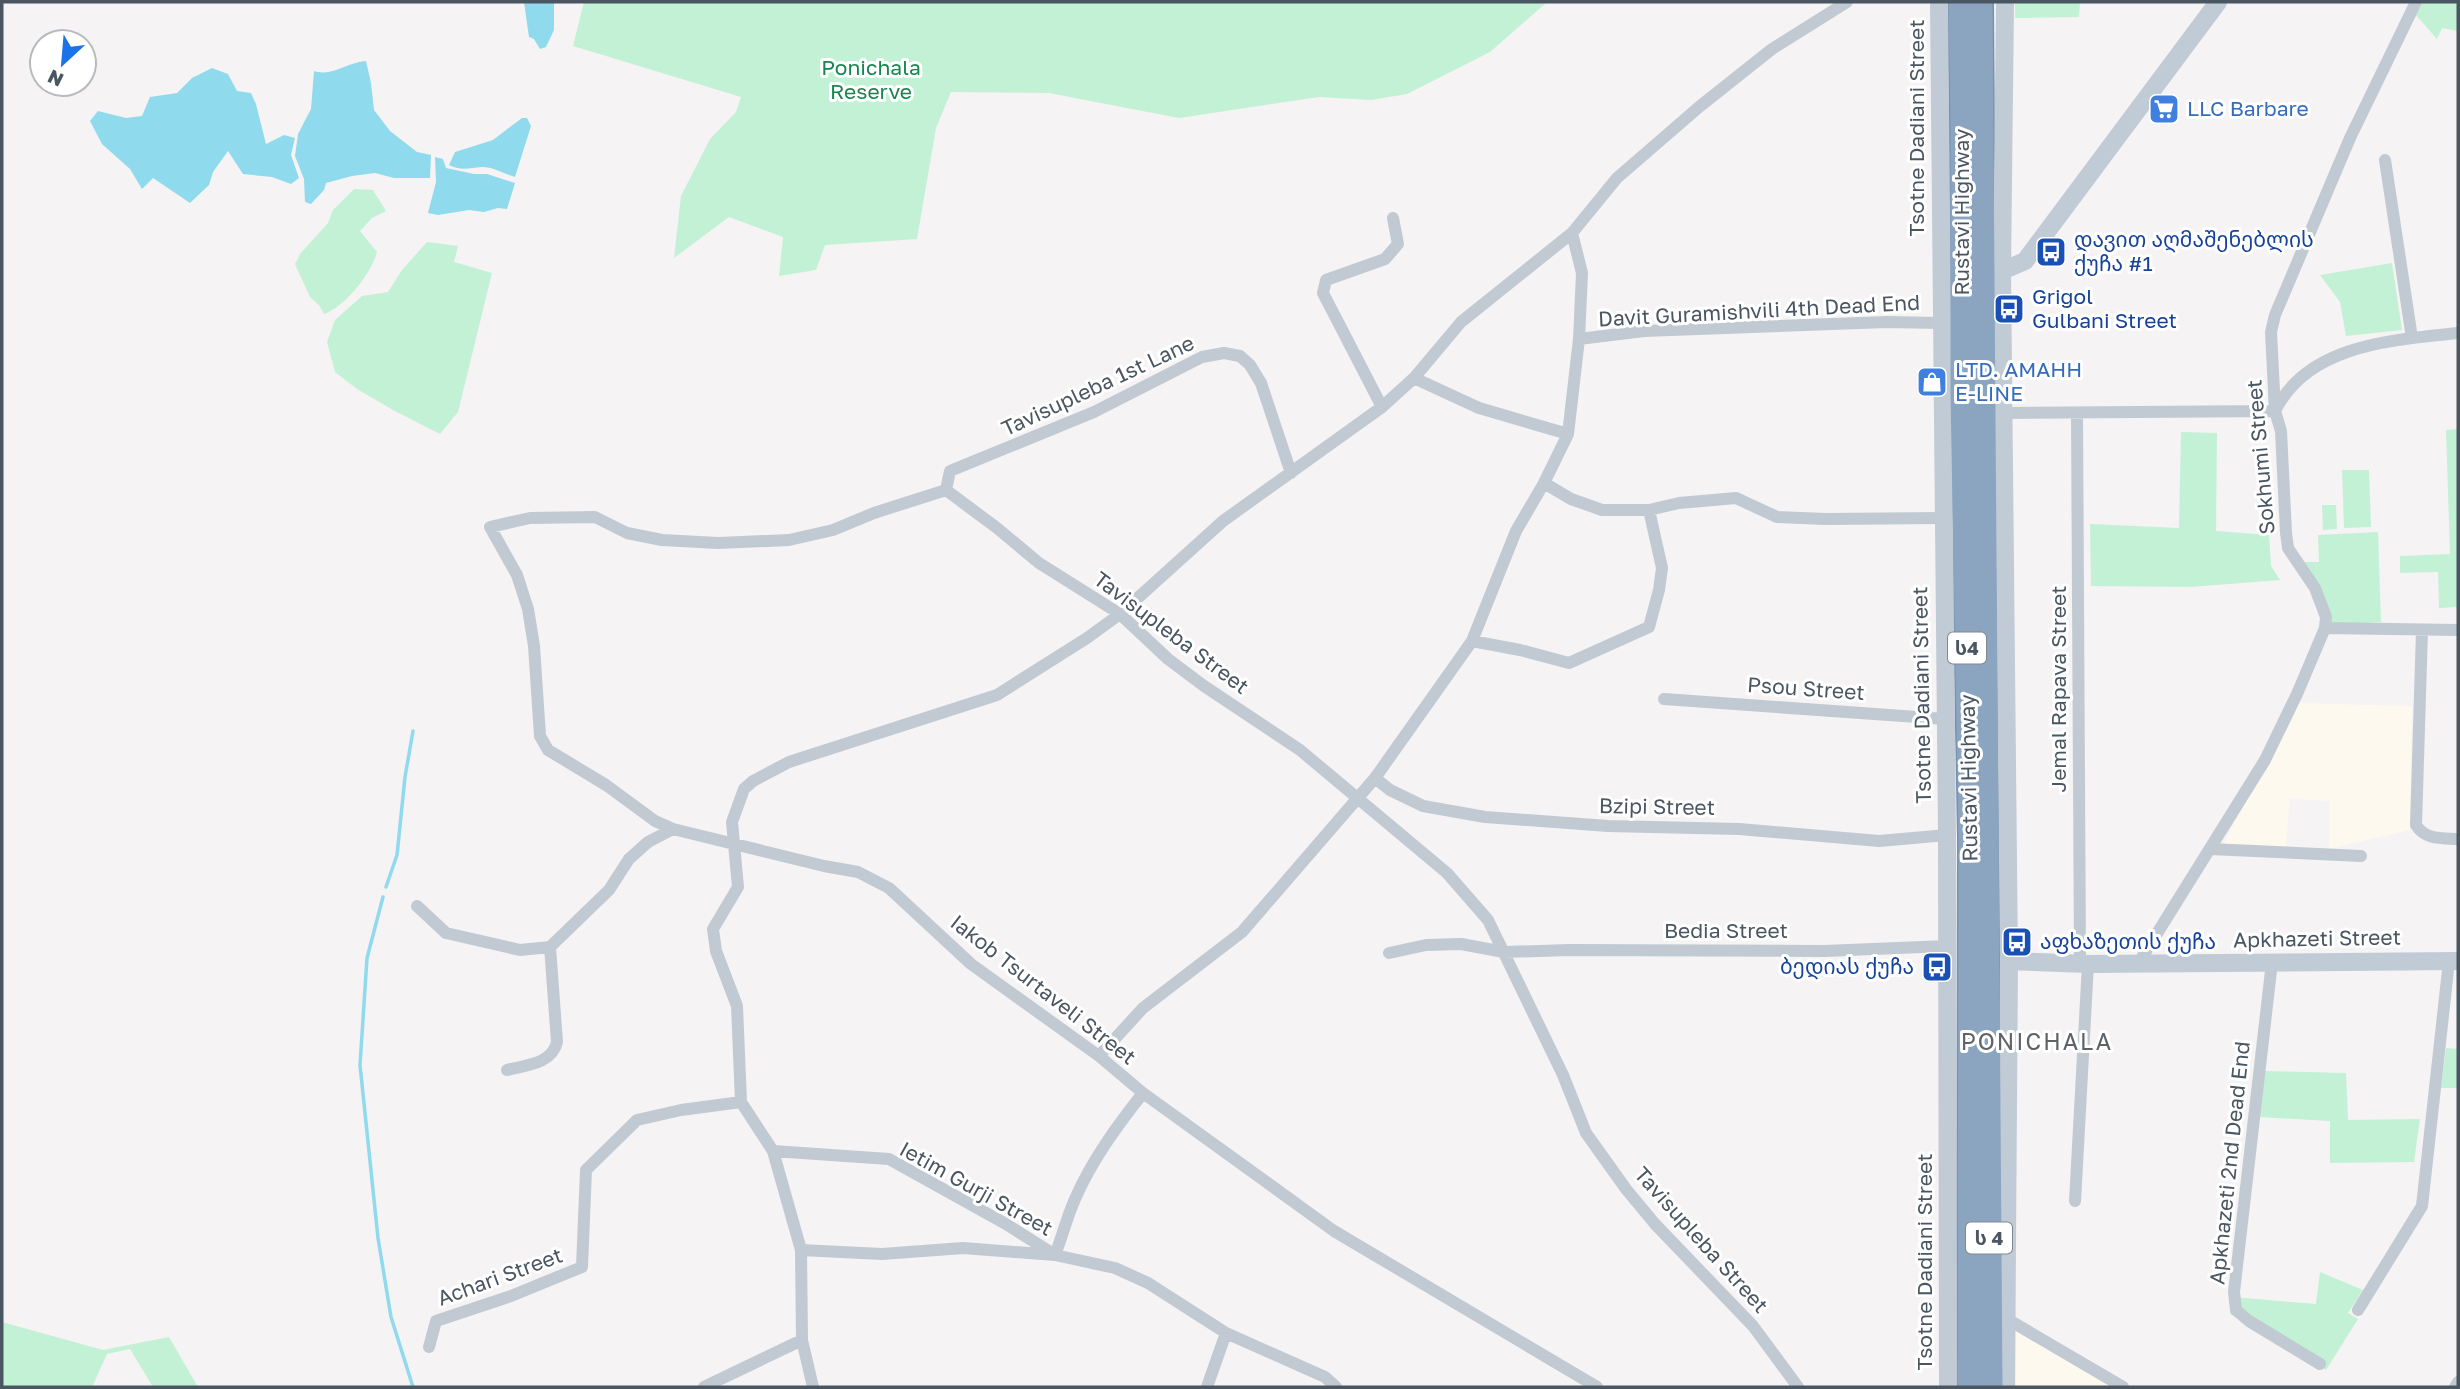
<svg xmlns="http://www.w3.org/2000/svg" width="2460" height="1389" font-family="'Golos Text','Noto Sans Georgian',sans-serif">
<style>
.commercial{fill:#fdf9ef}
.green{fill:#c3f1d5}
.water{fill:#90daee}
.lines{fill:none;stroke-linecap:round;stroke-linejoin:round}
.stream{stroke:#90daee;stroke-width:3.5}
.highway-casing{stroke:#7690ad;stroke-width:26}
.street{stroke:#c1cad2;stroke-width:12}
.secondary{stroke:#c1cbd6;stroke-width:18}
.highway{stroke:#8ba5c1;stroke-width:23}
.labels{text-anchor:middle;stroke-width:6;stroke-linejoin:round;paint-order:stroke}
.shield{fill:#fff;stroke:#808990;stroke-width:2}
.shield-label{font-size:19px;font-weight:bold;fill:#4a5661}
.park-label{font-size:21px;fill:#17864f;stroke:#fff}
.shop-label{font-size:21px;fill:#366cbe;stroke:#fff;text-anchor:start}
.street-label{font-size:21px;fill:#4a5661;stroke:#fff}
.transit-label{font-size:21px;fill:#164399;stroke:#fff;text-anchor:start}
.neighbourhood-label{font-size:23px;letter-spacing:2px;fill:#5f6368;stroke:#fff}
</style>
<rect width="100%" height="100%" fill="#f5f3f3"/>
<!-- commercial -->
<path class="commercial" d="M2299 703 2412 706 2410 830 2329 849 2330 801 2290 799 2286 847 2223 845Z
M2016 1329 2117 1387H2016Z"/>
<!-- green -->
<path class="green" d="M584 2H1547L1490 52 1407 94 1371 100 1319 97 1179 118 1049 93 951 92 936 128 917 239 825 245 816 270 779 276 783 237 729 217 674 258 681 196 710 139 736 112 741 97 573 46Z
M2015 2H2080L2079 17 2015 18Z
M2423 2H2458V31L2442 28 2437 39 2416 15Z
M354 189 373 190 386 211 372 218 360 231 377 252C371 274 345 307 324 314L319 305 310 297 295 264 300 254 328 223 333 210Z
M427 242 458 246 454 262 492 273 458 412 440 434 393 410 357 389 335 372 327 342 335 320 362 296 388 292 402 270Z
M2392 263 2402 330 2346 336 2340 302 2320 275Z
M2458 429V607L2439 608 2438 572 2400 573V556L2450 554 2446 430Z
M2181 432 2217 433 2216 531 2269 535 2271 566 2280 580 2190 587 2091 586 2090 524 2179 528Z
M2342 470H2369L2371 527 2344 528Z
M2322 505H2336L2337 529 2323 530Z
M2378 532 2381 622 2333 625 2328 618 2303 562H2319L2318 535Z
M2446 1048 2458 1049V1088H2441Z
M2263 1071 2346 1073 2348 1120 2420 1119 2414 1162 2330 1163V1121L2258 1117Z
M2320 1272 2363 1290 2348 1313 2358 1319 2326 1370 2230 1314 2233 1297 2316 1304Z
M2 1322 103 1350 169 1337 198 1387H153L130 1349 107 1354 92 1387H2Z"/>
<!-- water -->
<path class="water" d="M524 2H554V30L546 47 540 49 534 39 529 37Z
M366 61 371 83 374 110 390 131 417 152 431 155 430 178H394L375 173 352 176 326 183 324 190 311 204 305 202 304 179 295 156 298 134 311 109 314 71C333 77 347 62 366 61Z
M212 68 228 74 237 91 251 93 256 104 266 144 284 135 295 138 291 155 299 178 291 184 272 177 243 174 228 151 213 172 209 185 190 203 153 178 142 189 130 169 102 144 90 121 98 111 126 118 142 116 150 97 177 93 192 78Z
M522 118H527L531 126 515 177C504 174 494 167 482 167 470 168 460 171 449 165L455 152 493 140Z
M435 157 443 159 446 168 474 174H487L515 183 507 209 498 208 484 212 469 210 438 215 428 213 436 182Z"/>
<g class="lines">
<!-- stream -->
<path class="stream" d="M386 887 397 855 405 777 413 731
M383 897 367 958 360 1065 378 1238 391 1317 413 1387"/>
<!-- highway casing -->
<g class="highway-casing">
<path id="highway" d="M1960 2 1962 126V394L1970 838 1969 1387
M1981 2 1991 1387"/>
</g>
<!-- street -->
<path class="street" d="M2385 160 2412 338
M1579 339 1644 331 1887 322 1940 323
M1414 378 1479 408 1568 434
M1382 407 1323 293 1326 280 1385 259 1398 244 1393 218
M2275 411C2308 344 2393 340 2458 333
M2003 413 2275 411
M2077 414 2080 963
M1544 483 1571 499 1602 510H1649L1679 503 1736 498 1777 517 1825 519 1942 518
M946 490 874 513 833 530 789 540 718 543 662 540 627 533 595 517 530 518 490 527 517 575 528 609 534 646 540 736 548 750 606 785 655 821 673 829 824 866 858 872 889 888 971 964 1099 1056 1143 1093 1334 1231 1597 1387
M946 490 997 528 1039 563 1120 614 1168 659 1204 686 1300 750 1447 873 1488 920 1563 1075 1586 1133 1626 1189 1655 1224 1753 1326 1798 1387
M946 490 950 471 1094 412 1202 357 1224 353 1240 356 1250 365 1261 383 1291 473
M2325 628 2458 630
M2422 630 2416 825C2425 840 2442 838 2458 839
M1472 641 1520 650 1569 663 1649 627 1659 590 1662 568 1649 510
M1664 699 1945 719
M1375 778 1390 790 1423 806 1485 817 1608 826 1739 829 1879 841 1947 835
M2210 849 2361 856
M417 906 446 933 520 950 550 947 609 890 629 859 648 842 673 829
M1389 953 1426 945 1461 944 1504 952 1569 950 1824 951 1947 946
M2272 962 2234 1292 2236 1310 2249 1321 2320 1364
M2138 964 2265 760 2297 694 2325 628 2326 617 2315 588 2288 548 2286 533 2281 431 2275 411 2271 332 2275 315 2350 138 2416 2
M1099 1056 1143 1008 1242 932 1375 778 1472 641 1516 531 1544 483 1568 434 1579 339 1582 273 1572 233
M507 1070C526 1065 552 1064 557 1042L550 947
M773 1151 889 1159 1006 1224 1052 1253
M2075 1201 2088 964
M801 1250 882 1254 963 1248 1055 1255 1115 1268 1148 1283 1226 1333 1325 1377 1336 1387
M1055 1255C1062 1237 1067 1217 1075 1199 1092 1160 1117 1126 1143 1093
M2358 1310 2422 1206 2449 961
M2007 1319 2123 1387
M429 1347 436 1321 511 1296 582 1267 586 1170 637 1120 681 1110 741 1102
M704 1387 802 1340
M813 1387 802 1340 801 1250 773 1151 741 1102 737 1006 716 951 713 929 738 887 732 822 744 789 753 781 789 762 997 695 1087 638 1120 614 1223 521 1382 407 1414 378 1461 322 1572 233 1617 178 1699 107 1772 49 1847 2
M1207 1387 1226 1333
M2455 1387 2458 1382"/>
<!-- secondary -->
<path class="secondary" d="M1939 2 1947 835 1948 1387
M2005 2 2002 271 2009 961 2006 1387
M2002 271 2025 261 2218 2
M2009 961 2088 964 2458 961"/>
<!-- highway -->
<use href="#highway" class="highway"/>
</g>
<!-- icons -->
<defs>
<g id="supermarket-square" transform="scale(1.575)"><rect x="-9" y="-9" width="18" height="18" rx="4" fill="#3f7fe0" stroke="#fff"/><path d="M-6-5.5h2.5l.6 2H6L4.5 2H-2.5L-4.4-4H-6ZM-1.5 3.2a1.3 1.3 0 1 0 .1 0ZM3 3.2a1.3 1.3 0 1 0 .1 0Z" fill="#fff"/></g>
<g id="bus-square" transform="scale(1.575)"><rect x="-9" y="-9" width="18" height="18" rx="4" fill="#1a4fb4" stroke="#fff"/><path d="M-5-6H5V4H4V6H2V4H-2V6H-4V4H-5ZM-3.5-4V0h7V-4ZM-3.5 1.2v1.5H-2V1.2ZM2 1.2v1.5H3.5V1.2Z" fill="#fff"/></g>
<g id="shop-square" transform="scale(1.575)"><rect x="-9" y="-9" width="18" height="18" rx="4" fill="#3f7fe0" stroke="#fff"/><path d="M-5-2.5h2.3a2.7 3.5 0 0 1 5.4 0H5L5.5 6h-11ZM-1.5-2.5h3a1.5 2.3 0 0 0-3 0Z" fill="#fff"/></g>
</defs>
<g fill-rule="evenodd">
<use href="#supermarket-square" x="2164" y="109"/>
<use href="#bus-square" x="2051" y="252"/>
<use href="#bus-square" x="2009" y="309"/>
<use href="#shop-square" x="1932" y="382"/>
<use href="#bus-square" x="2017" y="942"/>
<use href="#bus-square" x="1937" y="967"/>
</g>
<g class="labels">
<!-- shield labels -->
<g class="shield">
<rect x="1948" y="632.5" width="38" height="31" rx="5"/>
<rect x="1966" y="1222.5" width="46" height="31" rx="5"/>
</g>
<g class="shield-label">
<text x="1967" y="655">ს4</text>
<text x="1989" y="1245">ს 4</text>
</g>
<!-- park labels -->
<g class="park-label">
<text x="871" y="75">Ponichala<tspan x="871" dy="24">Reserve</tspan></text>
</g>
<!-- shop labels -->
<g class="shop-label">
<text x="2187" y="116">LLC Barbare</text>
<text x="1955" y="377">LTD. AMAHH<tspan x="1955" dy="24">E-LINE</tspan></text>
</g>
<!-- street labels -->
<g class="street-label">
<text transform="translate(1917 128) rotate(-90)" y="7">Tsotne Dadiani Street</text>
<text transform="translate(1962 212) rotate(-90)" y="7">Rustavi Highway</text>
<text transform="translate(1759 311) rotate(-3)" y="7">Davit Guramishvili 4th Dead End</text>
<text transform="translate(1098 386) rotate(-25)" y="7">Tavisupleba 1st Lane</text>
<text transform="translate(2261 457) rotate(-95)" y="7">Sokhumi Street</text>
<text transform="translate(1171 633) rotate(37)" y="7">Tavisupleba Street</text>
<text transform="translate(1806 689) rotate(4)" y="7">Psou Street</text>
<text transform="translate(2059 689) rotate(-90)" y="7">Jemal Rapava Street</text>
<text transform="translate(1922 695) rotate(-91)" y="7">Tsotne Dadiani Street</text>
<text transform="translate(1969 778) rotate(-91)" y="7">Rustavi Highway</text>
<text transform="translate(1657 807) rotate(1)" y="7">Bzipi Street</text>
<text x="1726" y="938">Bedia Street</text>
<text transform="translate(2317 939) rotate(-1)" y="7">Apkhazeti Street</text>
<text transform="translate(1043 990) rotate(38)" y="7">Iakob Tsurtaveli Street</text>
<text transform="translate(2230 1163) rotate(-84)" y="7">Apkhazeti 2nd Dead End</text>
<text transform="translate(976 1189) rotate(29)" y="7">Ietim Gurji Street</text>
<text transform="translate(1701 1240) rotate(48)" y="7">Tavisupleba Street</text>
<text transform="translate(1925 1262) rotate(-90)" y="7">Tsotne Dadiani Street</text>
<text transform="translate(500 1277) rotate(-20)" y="7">Achari Street</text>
</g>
<!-- transit labels -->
<g class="transit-label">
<text x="2074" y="247">დავით აღმაშენებლის<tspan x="2074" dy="24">ქუჩა #1</tspan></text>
<text x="2032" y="304">Grigol<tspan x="2032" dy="24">Gulbani Street</tspan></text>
<text x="2040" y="949">აფხაზეთის ქუჩა</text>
<text x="1914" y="974" text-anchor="end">ბედიას ქუჩა</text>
</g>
<!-- neighbourhood labels -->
<g class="neighbourhood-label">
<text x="2037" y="1050">PONICHALA</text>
</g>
</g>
<!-- border -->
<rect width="2460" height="1389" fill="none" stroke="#4a5661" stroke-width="7"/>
<!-- north arrow -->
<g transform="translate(63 63) rotate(206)"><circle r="33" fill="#ffffff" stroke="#b7bbc0" stroke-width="2"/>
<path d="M0-5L12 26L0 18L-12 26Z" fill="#1a73e8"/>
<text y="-10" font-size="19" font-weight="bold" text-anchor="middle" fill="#4a5661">N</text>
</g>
</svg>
